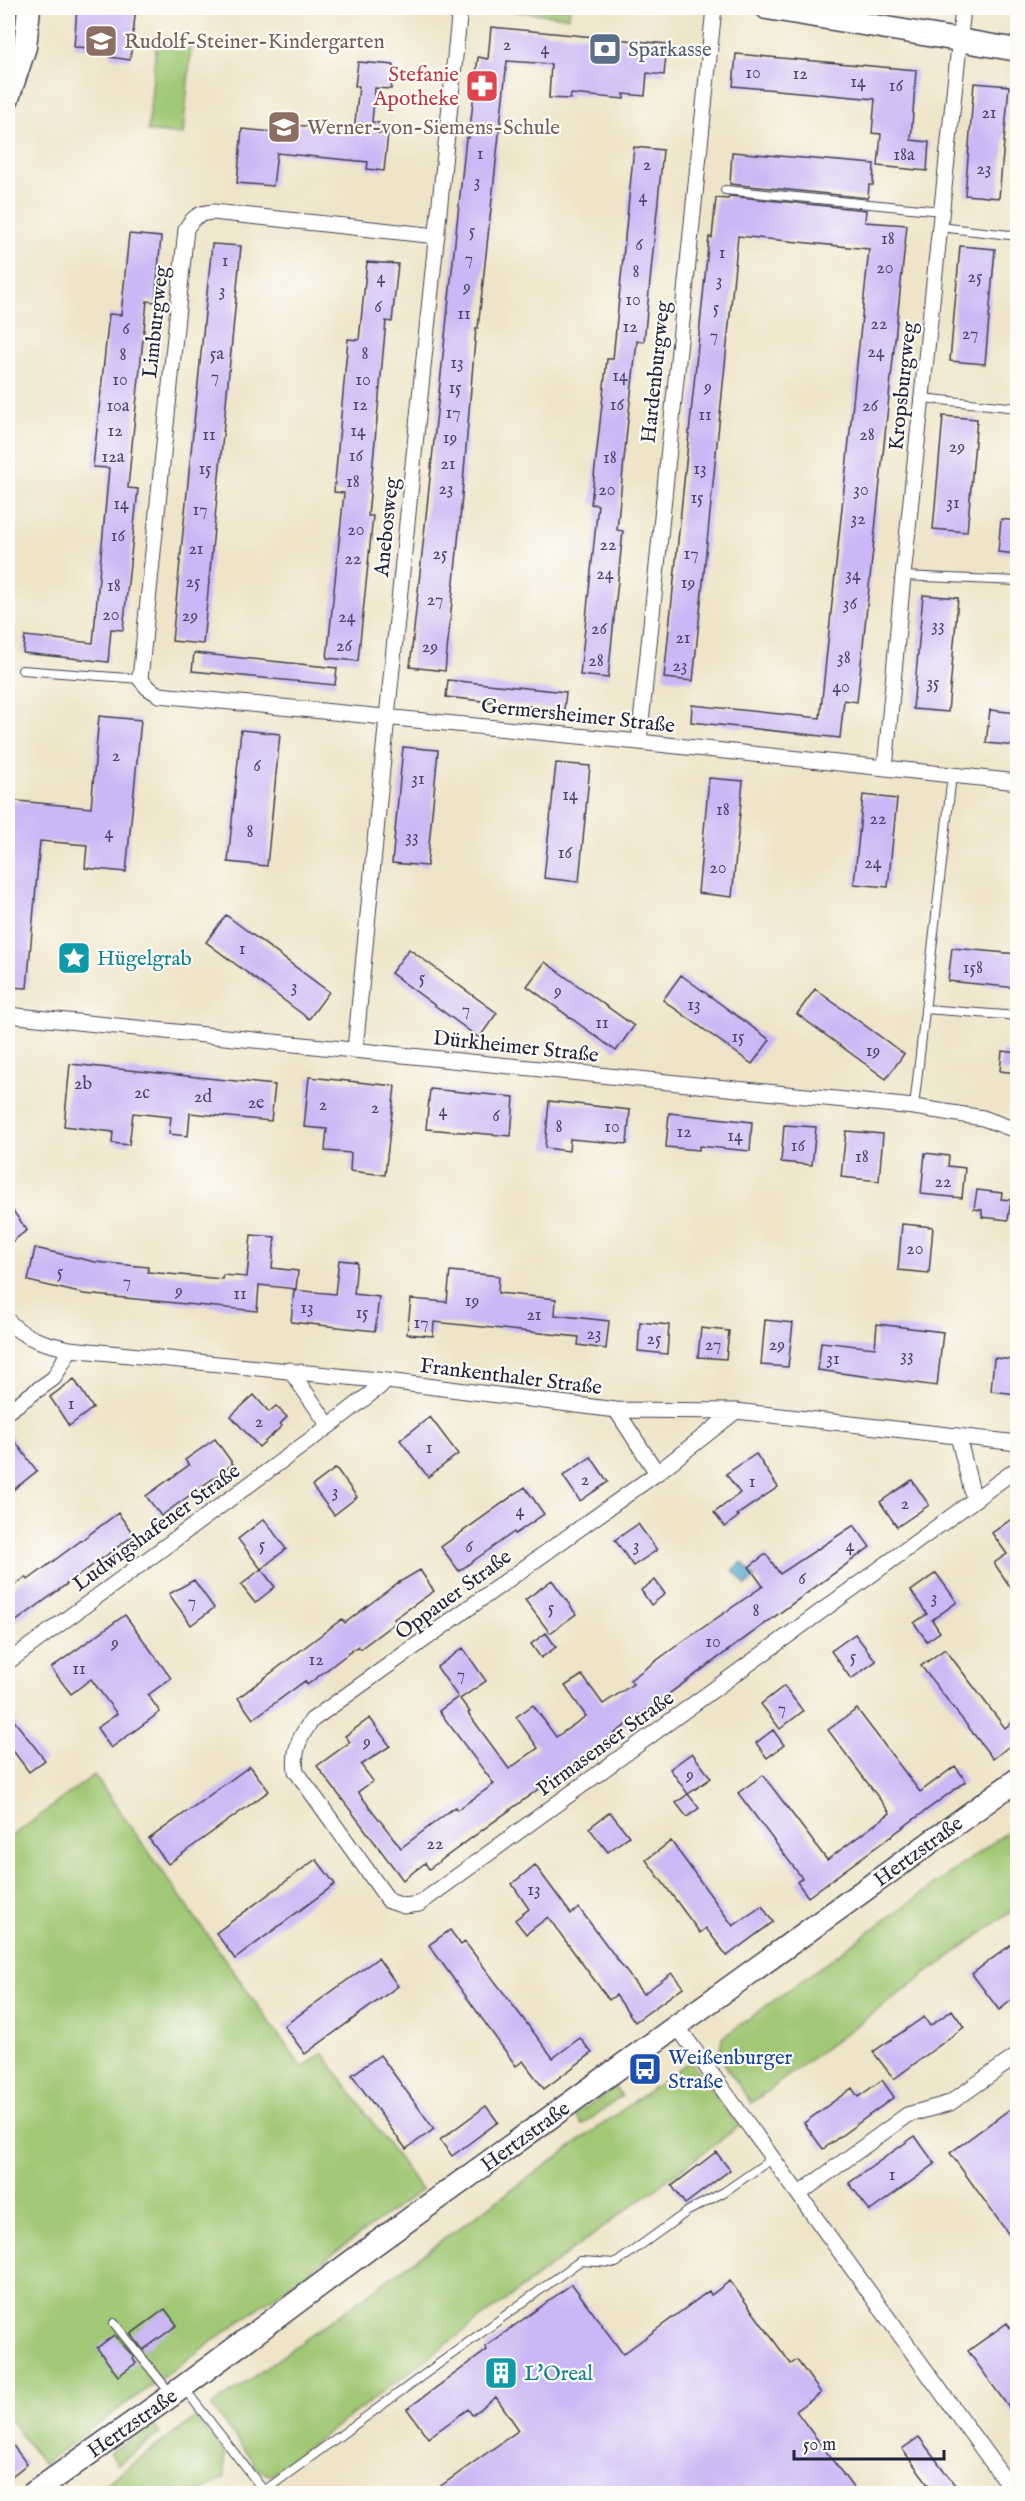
<svg xmlns="http://www.w3.org/2000/svg" width="1025" height="2501" font-family="'IM FELL English',serif">
<style>
.green{fill:#a1c874;stroke:#627558;stroke-width:1.5}
.water{fill:#50a7cd;stroke:#396484;stroke-width:1.5}
.building{fill:#cbb7f5}
.lines{fill:none;stroke-linecap:round;stroke-linejoin:round}
.lane-casing{stroke:#413f50;stroke-width:10}
.street-casing{stroke:#413f50;stroke-width:17}
.secondary-casing{stroke:#413f50;stroke-width:25}
.lane{stroke:#fff;stroke-width:8}
.street{stroke:#fff;stroke-width:15}
.secondary{stroke:#fff;stroke-width:22}
.labels{text-anchor:middle;stroke-width:4.5;stroke-linejoin:round;paint-order:stroke}
.number-label{font-size:18px;fill:#4c476a}
.education-label{font-size:21px;fill:#785e54;stroke:#fdfcf7;text-anchor:start}
.service-label{font-size:21px;fill:#4e5e75;stroke:#fdfcf7;text-anchor:start}
.health-label{font-size:21px;fill:#be3a42;stroke:#fdfcf7;text-anchor:end}
.street-label{font-size:21px;fill:#22223b;stroke:#fdfcf7}
.culture-label{font-size:21px;fill:#0d838f;stroke:#fdfcf7;text-anchor:start}
.transit-label{font-size:21px;fill:#164399;stroke:#fdfcf7;text-anchor:start}
</style>
<rect width="100%" height="100%" fill="#fdfcf7"/>
<filter id="ink" filterUnits="userSpaceOnUse"><feTurbulence type="fractalNoise" baseFrequency=".0167" numOctaves="2"/><feDisplacementMap in="SourceGraphic" scale="12" xChannelSelector="R" yChannelSelector="G"/><feConvolveMatrix kernelMatrix="1 2 1 2 8 2 1 2 1" color-interpolation-filters="sRGB"/></filter>
<filter id="wash" filterUnits="userSpaceOnUse"><feTurbulence type="fractalNoise" baseFrequency=".008" numOctaves="4" result="noise"/><feDisplacementMap in="SourceGraphic" scale="24" xChannelSelector="R" yChannelSelector="G"/><feGaussianBlur stdDeviation="1.35" result="paint"/><feColorMatrix in="noise" values="0 0 0 0 0 0 0 0 0 0 0 0 0 0 0 0 0 1.4 0 .05"/><feComposite in="paint" operator="in"/></filter>
<g filter="url(#wash)">
<rect width="100%" height="100%" fill="#efe4c8"/>
<!-- green -->
<path class="green" d="M480 8H570L569 17Z
M156 46 191 49 183 135 148 131Z
M94 1775 302 2068 323 2053 421 2190 43 2464 8 2417V1839Z
M1017 1825V1907L751 2103 719 2057 722 2038Z
M690 2061 739 2126 271 2475 258 2469 212 2407Z
M615 2087 622 2096 582 2125 576 2117 578 2113Z
M196 2418 224 2453 225 2476 200 2493H93Z
M152 2423 160 2434 118 2464 110 2453Z"/>
<!-- water -->
<path class="water" d="M742 1562 755 1578 746 1586 733 1570Z"/>
<g id="blocks">
<!-- building -->
<path class="building" d="M77 8H136L130 60 110 57 111 49 74 47Z
M491 27 667 44 664 75 647 73 645 96 624 94V99L571 94 570 99 549 98 551 64 507 61 478 328H476L459 531 445 671 410 667 466 138H469L478 57 488 59Z
M736 54 916 70 911 140 929 142 927 171 878 166 881 134 872 133 875 99 733 86Z
M358 62 394 65 391 89 375 88 372 122 379 123 378 133 388 134 384 171 367 169 368 162 277 153 273 186 237 183 242 129 295 134V125L354 131 359 86H355Z
M974 83 1009 86 999 198 965 195Z
M634 147 663 150 644 342 637 341 628 420 617 530 623 531 608 678 580 675 598 505 591 504 607 359H613Z
M732 152 874 164 873 185H869L868 198 730 184Z
M729 196 866 210 865 222 907 225 857 702 844 700 840 738 691 722 692 705 820 718 869 249 738 236 693 681 664 678 709 237 712 238 716 198 728 199Z
M129 234 161 237 155 302 147 301 132 445 128 488 138 489 123 630 111 629 108 662 23 653 25 636 93 643 109 468 93 467 109 314 121 315Z
M212 244 241 246 203 644 172 641Z
M960 246 995 249 985 364 950 361Z
M367 262 398 264 392 322 386 321 368 516H373L358 661 327 658 344 493 334 492 348 339 359 340Z
M943 416 977 419 967 532 933 529Z
M1001 519 1017 521V554L998 552Z
M923 595 958 598 948 712 913 709Z
M194 653 337 668 335 685 192 671Z
M448 680 566 692 564 710 446 697Z
M990 710 1017 713V746L986 743Z
M99 716 141 720 126 872 85 868 87 845 40 841 27 988 8 987V800L91 808Z
M241 730 280 734 267 866 228 862Z
M403 747 438 750 427 866 392 863Z
M556 763 590 766 579 882 544 878Z
M709 778 743 781 732 897 698 893Z
M863 795 897 799 888 887 854 884Z
M226 915 329 992 309 1019 206 942Z
M952 948 1017 954V988L948 981Z
M409 949 497 1013 479 1038 391 973Z
M545 962 634 1026 616 1051 527 986Z
M681 975 770 1040 752 1064 663 1000Z
M815 989 904 1054 886 1079 797 1014Z
M1002 1051 1017 1053V1073L1000 1071Z
M70 1064 275 1085 271 1121 190 1113 188 1136 169 1134 171 1117 133 1113 129 1145 112 1143 113 1132 64 1126Z
M309 1077 395 1086 385 1175 350 1171 351 1153 325 1151 327 1129 304 1127Z
M430 1089 514 1097 511 1136 426 1129Z
M549 1101 630 1110 627 1144 570 1139 569 1151 545 1148Z
M669 1113 752 1122 750 1151 699 1146V1150L666 1147Z
M784 1125 816 1127 812 1165 781 1162Z
M846 1131 883 1134 879 1181 841 1177Z
M925 1153 949 1156 948 1166 965 1168 962 1198 921 1194Z
M977 1190 1002 1193 1001 1199 1011 1200 1008 1220 982 1217V1210L974 1209Z
M8 1204 27 1230 8 1245Z
M902 1224 933 1227 929 1273 898 1270Z
M251 1235 275 1237 272 1268 298 1271 296 1289 259 1285 257 1311 84 1294 28 1281 35 1248 95 1262 148 1267V1272L222 1279 223 1275 247 1277Z
M339 1260 357 1262 354 1294 379 1297 375 1331 291 1322 294 1290 335 1294Z
M450 1271 499 1276 498 1293 556 1299 555 1315 609 1321 606 1349 578 1345 579 1337 434 1322 433 1336 407 1334 411 1299 447 1302Z
M765 1320 793 1323 788 1367 761 1365Z
M640 1322 669 1325 667 1354 638 1351Z
M877 1324 943 1332 937 1386 818 1370 821 1342 875 1348Z
M701 1328 729 1331 726 1359 698 1357Z
M994 1358 1017 1360V1394L991 1391Z
M74 1379 93 1408 69 1426 50 1397Z
M254 1395 269 1412 276 1406 287 1417 280 1424 282 1426 259 1447 231 1416Z
M430 1417 458 1454 428 1477 400 1440Z
M8 1432 37 1471 8 1494Z
M215 1439 233 1464 161 1516 146 1496 189 1465 185 1460Z
M756 1454 778 1487 737 1515 739 1516 725 1527 714 1513 740 1493 726 1474Z
M591 1457 608 1482 580 1501 563 1476Z
M336 1468 357 1497 334 1515 312 1486Z
M912 1480 929 1505 897 1527 880 1502Z
M525 1487 544 1514 515 1534 514 1532 459 1571 441 1547Z
M118 1513 134 1535 8 1627V1590L26 1577 28 1580Z
M1017 1515V1597L994 1563 1007 1554 992 1533Z
M264 1519 286 1549 261 1569 238 1539Z
M638 1524 657 1550 633 1566 615 1540Z
M854 1525 870 1547 429 1869 425 1863 403 1880 317 1766 350 1742 345 1736 370 1718 390 1746 361 1765 373 1781 358 1792 401 1848 455 1807 457 1810 494 1784 439 1711 458 1697 437 1667 463 1648 486 1681 460 1699 470 1712 468 1713 509 1769 538 1748 516 1717 533 1705 556 1737 586 1716 565 1686 582 1675 603 1704 633 1684 630 1680 675 1647 763 1586 749 1567 766 1554 780 1574Z
M261 1569 275 1587 255 1603 241 1585Z
M420 1570 434 1591 394 1619 396 1622 360 1649 358 1646 307 1685 305 1681 253 1719 238 1698 342 1619 345 1623 396 1584Z
M936 1573 957 1602 932 1620 940 1632 927 1641 914 1623 927 1614 911 1591Z
M194 1580 214 1608 191 1625 169 1594Z
M552 1580 576 1614 550 1633 525 1600Z
M655 1580 665 1594 651 1605 641 1590Z
M125 1615 171 1678 148 1695 160 1712 111 1748 97 1728 117 1714 91 1679 71 1694 51 1668Z
M546 1633 556 1647 541 1658 531 1644Z
M855 1634 876 1661 851 1679 831 1651Z
M945 1649 1005 1728 1017 1718V1740L993 1759 921 1666Z
M784 1686 803 1711 780 1729 761 1704Z
M857 1709 920 1792 955 1766 966 1781 808 1897 797 1882 802 1878 738 1793 763 1775 827 1860 890 1813 828 1730Z
M8 1713 45 1760 29 1772 8 1744Z
M773 1730 784 1745 767 1758 756 1743Z
M692 1753 711 1778 688 1794 670 1769Z
M250 1766 269 1791 168 1864 149 1839Z
M688 1794 699 1808 687 1817 676 1803Z
M610 1812 629 1836 608 1852 589 1828Z
M671 1841 733 1926 762 1906 773 1922 727 1956 706 1928 700 1933 646 1860Z
M316 1859 335 1884 235 1959 216 1933Z
M535 1865 571 1914 579 1908 643 1994 672 1973 683 1987 635 2022 616 1995 609 2000 548 1917 526 1934 515 1920 529 1909 512 1884Z
M450 1930 461 1945 465 1942 553 2058 580 2038 592 2053 544 2089 523 2061 516 2066 429 1945Z
M1017 1940V1996L999 2010 972 1974Z
M378 1958 398 1986 305 2054 284 2026Z
M952 2010 964 2027 894 2079 873 2052 924 2017 930 2026Z
M380 2055 434 2129 406 2149 352 2075Z
M882 2080 894 2097 823 2149 804 2123 852 2088 858 2097Z
M1017 2104V2246L950 2153Z
M486 2106 498 2122 452 2156 440 2140Z
M915 2136 935 2164 870 2211 849 2183Z
M716 2152 730 2170 685 2204 672 2186Z
M730 2281 791 2364 797 2360 821 2393 796 2411 857 2493H431L519 2430 496 2397 472 2415 468 2409 428 2438 407 2409 487 2350 485 2347 572 2284 623 2354 709 2291 711 2295Z
M165 2309 177 2325 143 2350 131 2334Z
M1007 2323 1017 2338V2419L968 2351Z
M114 2335 134 2357 132 2358 136 2363 118 2376 97 2348Z
M919 2437 961 2493H935L902 2449Z
M8 2439 27 2464 8 2479Z"/>
</g>
</g>
<g filter="url(#ink)">
<use href="#blocks" fill-opacity="0" stroke="#413f50" stroke-width="1.5"/>
<g class="lines">
<!-- lane casing -->
<g class="lane-casing">
<path id="lane" d="M725 190 942 211
M940 227 1018 236
M922 398 1018 408
M903 576 1018 581
M22 670 140 679
M925 1009 1018 1016
M914 1107 952 775
M114 2323 171 2394
M184 2388 264 2491
M264 2494V2491L580 2261 616 2263 688 2211 724 2192 773 2158"/>
</g>
<!-- street casing -->
<g class="street-casing">
<path id="street" d="M437 236 213 212C199 213 193 217 186 229L140 679 148 688 159 695 639 742 1018 782
M639 742 714 8
M885 768 903 576 963 8
M8 1015 914 1107 983 1118 1018 1131
M355 1050 387 717 460 8
M8 1321C25 1339 46 1344 70 1349L387 1381 616 1410 736 1411 1018 1443
M290 1370 329 1426
M616 1410 657 1473
M8 1411 54 1378 70 1349
M736 1411 657 1473 312 1720C300 1736 293 1750 296 1771L389 1901 404 1906 419 1904 1018 1468
M958 1436 974 1500
M8 1662 329 1426 387 1381
M677 2026 1015 2494
M799 2194 907 2115 950 2103 1018 2055"/>
</g>
<!-- secondary casing -->
<g class="secondary-casing">
<path id="secondary" d="M767 8 1018 50
M8 98 25 47 29 8
M32 2494 172 2395 371 2247 1018 1779"/>
</g>
<!-- lane -->
<use href="#lane" class="lane"/>
<!-- street -->
<use href="#street" class="street"/>
<!-- secondary -->
<use href="#secondary" class="secondary"/>
</g>
</g>
<!-- icons -->
<defs>
<g id="school-square" transform="scale(1.725)"><rect x="-9" y="-9" width="18" height="18" rx="4" fill="#8d6e63" stroke="#fdfcf7"/><path d="M0-5L7-2L0 1L-7-2ZM-4 1L0 2.5L4 1V4Q0 6-4 4Z" fill="#fff"/></g>
<g id="bank-square" transform="scale(1.725)"><rect x="-9" y="-9" width="18" height="18" rx="4" fill="#5c6f8a" stroke="#fdfcf7"/><path d="M-6-4H6V4H-6ZM0-2.3a2.3 2.3 0 1 0 0 4.6a2.3 2.3 0 1 0 0-4.6Z" fill="#fff"/></g>
<g id="pharmacy-square" transform="scale(1.725)"><rect x="-9" y="-9" width="18" height="18" rx="4" fill="#e0444e" stroke="#fdfcf7"/><path d="M-2-6h4v4h4v4h-4v4h-4v-4h-4v-4h4Z" fill="#fff"/></g>
<g id="sight-square" transform="scale(1.725)"><rect x="-9" y="-9" width="18" height="18" rx="4" fill="#0f9aa8" stroke="#fdfcf7"/><path d="M0-6L1.8-2.2L6-1.7L2.9 1.2L3.7 5.4L0 3.3L-3.7 5.4L-2.9 1.2L-6-1.7L-1.8-2.2Z" fill="#fff"/></g>
<g id="bus-square" transform="scale(1.725)"><rect x="-9" y="-9" width="18" height="18" rx="4" fill="#1a4fb4" stroke="#fdfcf7"/><path d="M-5-6H5V4H4V6H2V4H-2V6H-4V4H-5ZM-3.5-4V0h7V-4ZM-3.5 1.2v1.5H-2V1.2ZM2 1.2v1.5H3.5V1.2Z" fill="#fff"/></g>
<g id="building-square" transform="scale(1.725)"><rect x="-9" y="-9" width="18" height="18" rx="4" fill="#0f9aa8" stroke="#fdfcf7"/><path d="M-4-6H4V6H1V3H-1V6H-4ZM-2.5-4.3h1.7v1.8h-1.7ZM.8-4.3h1.7v1.8H.8ZM-2.5-1h1.7V.8h-1.7ZM.8-1h1.7V.8H.8Z" fill="#fff"/></g>
</defs>
<g fill-rule="evenodd">
<use href="#school-square" x="101" y="41"/>
<use href="#bank-square" x="605" y="49"/>
<use href="#pharmacy-square" x="482" y="86"/>
<use href="#school-square" x="284" y="127"/>
<use href="#sight-square" x="74" y="958"/>
<use href="#bus-square" x="645" y="2069"/>
<use href="#building-square" x="501" y="2373"/>
</g>
<g class="labels">
<!-- number labels -->
<g class="number-label">
<text x="507" y="50">2</text>
<text x="545" y="54">4</text>
<text x="753" y="78">10</text>
<text x="800" y="79">12</text>
<text x="858" y="87">14</text>
<text x="896" y="91">16</text>
<text x="989" y="118">21</text>
<text x="480" y="159">1</text>
<text x="904" y="160">18a</text>
<text x="647" y="170">2</text>
<text x="984" y="174">23</text>
<text x="477" y="187">3</text>
<text x="643" y="202">4</text>
<text x="472" y="236">5</text>
<text x="888" y="244">18</text>
<text x="639" y="250">6</text>
<text x="722" y="258">1</text>
<text x="469" y="264">7</text>
<text x="225" y="266">1</text>
<text x="885" y="273">20</text>
<text x="636" y="277">8</text>
<text x="975" y="282">25</text>
<text x="381" y="283">4</text>
<text x="719" y="286">3</text>
<text x="467" y="292">9</text>
<text x="222" y="296">3</text>
<text x="633" y="305">10</text>
<text x="378" y="312">6</text>
<text x="716" y="313">5</text>
<text x="464" y="319">11</text>
<text x="879" y="329">22</text>
<text x="630" y="332">12</text>
<text x="126" y="334">6</text>
<text x="970" y="339">27</text>
<text x="714" y="341">7</text>
<text x="876" y="357">24</text>
<text x="217" y="359">5a</text>
<text x="365" y="359">8</text>
<text x="123" y="360">8</text>
<text x="457" y="368">13</text>
<text x="620" y="381">14</text>
<text x="215" y="382">7</text>
<text x="120" y="385">10</text>
<text x="363" y="385">10</text>
<text x="708" y="392">9</text>
<text x="455" y="393">15</text>
<text x="360" y="410">12</text>
<text x="617" y="410">16</text>
<text x="118" y="411">10a</text>
<text x="870" y="411">26</text>
<text x="453" y="418">17</text>
<text x="705" y="420">11</text>
<text x="115" y="436">12</text>
<text x="358" y="436">14</text>
<text x="209" y="440">11</text>
<text x="867" y="440">28</text>
<text x="450" y="443">19</text>
<text x="957" y="452">29</text>
<text x="356" y="461">16</text>
<text x="113" y="462">12a</text>
<text x="610" y="463">18</text>
<text x="448" y="469">21</text>
<text x="205" y="474">15</text>
<text x="700" y="474">13</text>
<text x="353" y="487">18</text>
<text x="446" y="494">23</text>
<text x="607" y="495">20</text>
<text x="861" y="495">30</text>
<text x="697" y="503">15</text>
<text x="953" y="508">31</text>
<text x="121" y="509">14</text>
<text x="200" y="515">17</text>
<text x="858" y="524">32</text>
<text x="356" y="535">20</text>
<text x="118" y="541">16</text>
<text x="608" y="550">22</text>
<text x="196" y="554">21</text>
<text x="440" y="559">25</text>
<text x="691" y="559">17</text>
<text x="353" y="564">22</text>
<text x="605" y="579">24</text>
<text x="853" y="580">34</text>
<text x="193" y="587">25</text>
<text x="688" y="588">19</text>
<text x="114" y="591">18</text>
<text x="435" y="605">27</text>
<text x="850" y="609">36</text>
<text x="111" y="620">20</text>
<text x="190" y="621">29</text>
<text x="347" y="622">24</text>
<text x="938" y="631">33</text>
<text x="599" y="634">26</text>
<text x="683" y="643">21</text>
<text x="344" y="651">26</text>
<text x="430" y="652">29</text>
<text x="844" y="663">38</text>
<text x="596" y="666">28</text>
<text x="680" y="671">23</text>
<text x="933" y="688">35</text>
<text x="841" y="692">40</text>
<text x="116" y="761">2</text>
<text x="257" y="771">6</text>
<text x="418" y="784">31</text>
<text x="570" y="800">14</text>
<text x="723" y="815">18</text>
<text x="878" y="824">22</text>
<text x="250" y="837">8</text>
<text x="109" y="838">4</text>
<text x="412" y="842">33</text>
<text x="565" y="858">16</text>
<text x="873" y="868">24</text>
<text x="718" y="873">20</text>
<text x="242" y="954">1</text>
<text x="973" y="973">158</text>
<text x="422" y="983">5</text>
<text x="294" y="992">3</text>
<text x="558" y="996">9</text>
<text x="694" y="1010">13</text>
<text x="466" y="1015">7</text>
<text x="602" y="1028">11</text>
<text x="738" y="1042">15</text>
<text x="873" y="1056">19</text>
<text x="83" y="1089">2b</text>
<text x="142" y="1098">2c</text>
<text x="203" y="1102">2d</text>
<text x="256" y="1108">2e</text>
<text x="323" y="1110">2</text>
<text x="375" y="1113">2</text>
<text x="443" y="1116">4</text>
<text x="496" y="1121">6</text>
<text x="559" y="1132">8</text>
<text x="612" y="1132">10</text>
<text x="684" y="1137">12</text>
<text x="735" y="1141">14</text>
<text x="798" y="1151">16</text>
<text x="862" y="1162">18</text>
<text x="943" y="1187">22</text>
<text x="915" y="1254">20</text>
<text x="60" y="1277">5</text>
<text x="127" y="1287">7</text>
<text x="179" y="1296">9</text>
<text x="240" y="1299">11</text>
<text x="472" y="1306">19</text>
<text x="307" y="1313">13</text>
<text x="362" y="1318">15</text>
<text x="534" y="1320">21</text>
<text x="421" y="1328">17</text>
<text x="594" y="1339">23</text>
<text x="654" y="1344">25</text>
<text x="713" y="1350">27</text>
<text x="777" y="1350">29</text>
<text x="907" y="1361">33</text>
<text x="833" y="1364">31</text>
<text x="71" y="1409">1</text>
<text x="259" y="1427">2</text>
<text x="429" y="1453">1</text>
<text x="585" y="1485">2</text>
<text x="752" y="1487">1</text>
<text x="335" y="1497">3</text>
<text x="905" y="1509">2</text>
<text x="520" y="1516">4</text>
<text x="262" y="1550">5</text>
<text x="636" y="1551">3</text>
<text x="850" y="1551">4</text>
<text x="469" y="1552">6</text>
<text x="802" y="1584">6</text>
<text x="934" y="1603">3</text>
<text x="192" y="1607">7</text>
<text x="551" y="1613">5</text>
<text x="756" y="1616">8</text>
<text x="713" y="1647">10</text>
<text x="115" y="1648">9</text>
<text x="853" y="1662">5</text>
<text x="316" y="1665">12</text>
<text x="79" y="1674">11</text>
<text x="461" y="1680">7</text>
<text x="782" y="1714">7</text>
<text x="367" y="1747">9</text>
<text x="690" y="1780">9</text>
<text x="435" y="1849">22</text>
<text x="534" y="1895">13</text>
<text x="892" y="2180">1</text>
</g>
<!-- education labels -->
<g class="education-label">
<text x="124" y="48">Rudolf-Steiner-Kindergarten</text>
<text x="307" y="134">Werner-von-Siemens-Schule</text>
</g>
<!-- service labels -->
<g class="service-label">
<text x="628" y="56">Sparkasse</text>
</g>
<!-- health labels -->
<g class="health-label">
<text x="459" y="81">Stefanie<tspan x="459" dy="24">Apotheke</tspan></text>
</g>
<!-- street labels -->
<g class="street-label">
<text transform="translate(155 322) rotate(-84)" y="7">Limburgweg</text>
<text transform="translate(655 372) rotate(-84)" y="7">Hardenburgweg</text>
<text transform="translate(902 386) rotate(-84)" y="7">Kropsburgweg</text>
<text transform="translate(386 527) rotate(-84)" y="7">Anebosweg</text>
<text transform="translate(578 715) rotate(6)" y="7">Germersheimer Straße</text>
<text transform="translate(516 1046) rotate(6)" y="7">Dürkheimer Straße</text>
<text transform="translate(511 1376) rotate(7)" y="7">Frankenthaler Straße</text>
<text transform="translate(156 1527) rotate(-36)" y="7">Ludwigshafener Straße</text>
<text transform="translate(453 1594) rotate(-36)" y="7">Oppauer Straße</text>
<text transform="translate(605 1743) rotate(-36)" y="7">Pirmasenser Straße</text>
<text transform="translate(918 1851) rotate(-36)" y="7">Hertzstraße</text>
<text transform="translate(525 2136) rotate(-36)" y="7">Hertzstraße</text>
<text transform="translate(132 2423) rotate(-35)" y="7">Hertzstraße</text>
</g>
<!-- culture labels -->
<g class="culture-label">
<text x="97" y="965">Hügelgrab</text>
<text x="524" y="2380">L'Oreal</text>
</g>
<!-- transit labels -->
<g class="transit-label">
<text x="668" y="2064">Weißenburger<tspan x="668" dy="24">Straße</tspan></text>
</g>
</g>
<!-- margin -->
<rect width="1025" height="2501" fill="none" stroke="#fdfcf7" stroke-width="30"/>
<!-- scale -->
<path d="M794 2450v9h150v-9" fill="none" stroke="#22223b" stroke-width="3"/>
<text x="803" y="2450" font-size="18" fill="#22223b" stroke="#fdfcf7" stroke-width="4.5" paint-order="stroke">50 m</text>
</svg>
